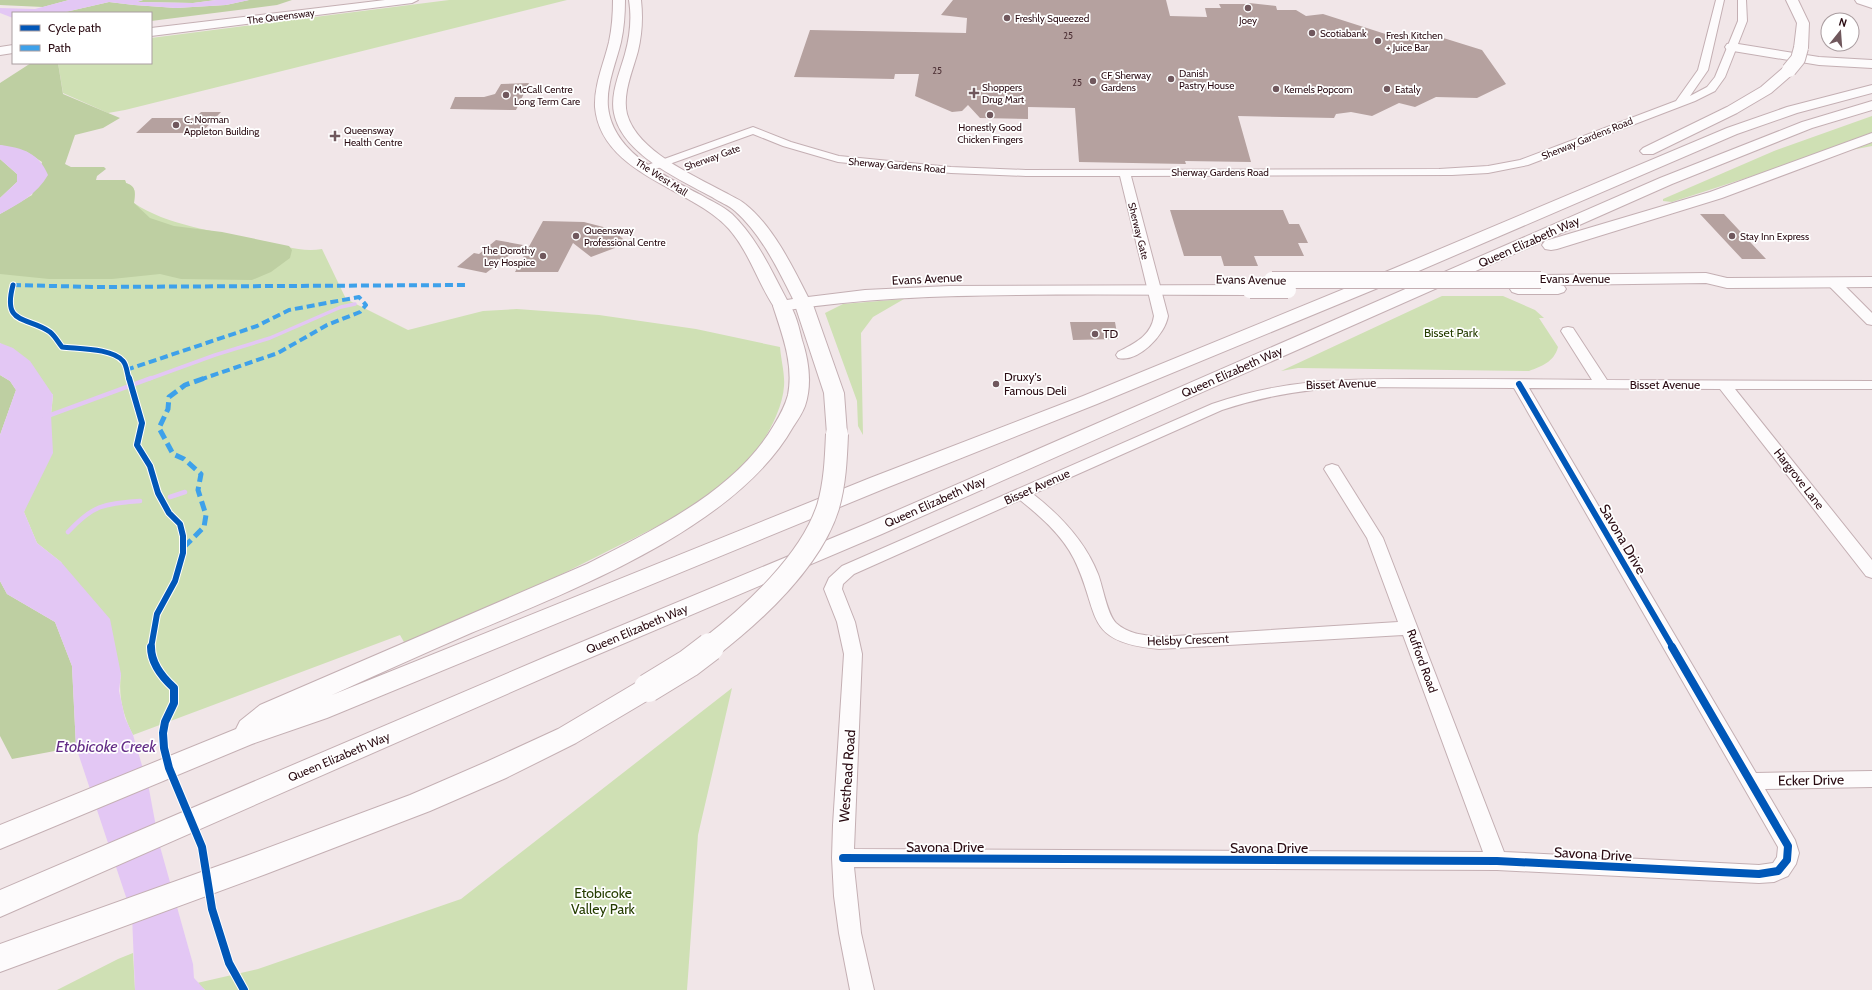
<svg xmlns="http://www.w3.org/2000/svg" width="1872" height="990" font-family="Cabin,sans-serif">
<style>
.green{fill:#cfe0b4}
.forest{fill:#becfa2}
.water{fill:#e3c7f4}
.lines{fill:none;stroke-linecap:round;stroke-linejoin:round}
.stream-far1{stroke:#e3c7f4;stroke-width:3.5}
.stream{stroke:#e3c7f4;stroke-width:4.5}
.building{fill:#b5a19f}
.minor-casing{stroke:#c4afb3;stroke-width:2}
.major-casing{stroke:#c4afb3;stroke-width:2}
.highway-casing{stroke:#c4afb3;stroke-width:2}
.minor{fill:#fdfbfc;fill-rule:evenodd}
.major{fill:#fdfbfc;fill-rule:evenodd}
.highway{fill:#fdfbfc;fill-rule:evenodd}
.major-bridge-casing{stroke:#c4afb3;stroke-width:18;stroke-linecap:butt}
.highway-bridge-far2-casing{stroke:#c4afb3;stroke-width:16;stroke-linecap:butt}
.highway-bridge-far1-casing{stroke:#c4afb3;stroke-width:24;stroke-linecap:butt}
.highway-bridge-casing{stroke:#c4afb3;stroke-width:30;stroke-linecap:butt}
.major-bridge{stroke:#fdfbfc;stroke-width:16}
.highway-bridge-far2{stroke:#fdfbfc;stroke-width:14}
.highway-bridge-far1{stroke:#fdfbfc;stroke-width:22}
.highway-bridge{stroke:#fdfbfc;stroke-width:28}
.quiet-far1{stroke:#3ea1ea;stroke-width:4;stroke-dasharray:8 4;stroke-linecap:butt}
.quiet{stroke:#3ea1ea;stroke-width:5;stroke-dasharray:10 5;stroke-linecap:butt}
.cycleway-far2-casing{stroke:#fff;stroke-width:7}
.cycleway-far1-casing{stroke:#fff;stroke-width:8}
.cycleway-casing{stroke:#fff;stroke-width:10}
.cycleway-far2{stroke:#0057b8;stroke-width:5}
.cycleway-far1{stroke:#0057b8;stroke-width:6}
.cycleway{stroke:#0057b8;stroke-width:8}
.poi-dot{fill:#70585d;stroke:#fff;stroke-width:1.5}
.labels{text-anchor:middle;stroke-width:3.5;stroke-linejoin:round;paint-order:stroke}
.far-number-label{font-size:9px;fill:#4d3035}
.far-street-label{font-size:10px;fill:#2a0b12;stroke:#fff}
.far-poi-label{font-size:10px;fill:#2a0b12;stroke:#fff;text-anchor:start}
.street-label{font-size:12px;fill:#2a0b12;stroke:#fff}
.park-label{font-size:12px;fill:#253d00;stroke:#fff}
.poi-label{font-size:12px;fill:#2a0b12;stroke:#fff;text-anchor:start}
.near-street-label{font-size:14px;fill:#2a0b12;stroke:#fff}
.near-park-label{font-size:14px;fill:#253d00;stroke:#fff}
.near-water-label{font-size:16px;font-style:italic;fill:#632c86;stroke:#fff}
</style>
<rect width="100%" height="100%" fill="#f1e6e8"/>
<!-- green -->
<path class="green" d="M449 0H567L125 110 108 113 63 93 58 63H151V38Z
M1872 116V146L1805 159 1672 202 1663 201V199L1774 151Z
M125 180 126 183C137 187 135 193 134 203 167 226 224 233 262 241 282 245 302 253 322 249L346 299 408 330 483 311 517 309 599 315 696 329 780 347C781 360 785 374 784 386 783 406 770 431 759 447 719 501 655 527 598 556 535 588 471 618 408 649L400 635 133 735C123 715 118 696 121 674L61 562 37 543 24 512 51 415 53 395 0 343V214Z
M1442 296H1503L1535 310 1544 318H1539L1558 347C1554 362 1542 366 1529 371L1298 368 1281 371Z
M904 299 873 317 861 333 863 435 858 426 857 401 825 313 843 304Z
M732 688 698 835 687 990H205L197 983 258 969 461 899Z
M133 953 135 990H57L118 959Z"/>
<!-- forest -->
<path class="forest" d="M0 0H69L43 7 0 5Z
M143 0H216L193 3 137 2Z
M249 0H292L277 5 151 21V13H61L109 2 134 5 176 8 226 5Z
M31 63H58L63 94 120 118 103 128 75 135 65 164 71 167H104L106 169 97 176 96 180H125L126 183C137 187 135 193 134 203L150 218 174 226 222 232 289 246 292 250 290 258 271 272 252 280 181 279 160 274 112 279H49L0 274V214L32 195 42 162 27 152 0 145V83Z
M0 159 17 174V182L0 198Z
M0 375 10 381 16 390 0 435Z
M0 581 7 594 55 622 72 666 76 747 12 759 0 736Z"/>
<!-- water -->
<path class="water" d="M69 0H143L137 2 193 3 216 0H249L226 5 176 8 134 5 109 2 61 13H13V18L0 13V8L35 9Z
M0 145C23 148 39 153 48 175 37 194 19 204 0 214V198L17 182V174L0 159Z
M0 343 13 348 30 361 53 395 51 415 53 453 24 512 37 543 61 562 110 619 121 674 119 691 125 718 133 735 149 789 159 843 193 964 194 978 205 990H135L132 915 76 747 72 666 55 622 7 594 0 581V435L16 390 10 381 0 375Z"/>
<g class="lines">
<!-- stream-far1 -->
<path class="stream-far1" d="M149 379 215 355 270 338 341 307 355 304"/>
<!-- stream -->
<path class="stream" d="M45 417 151 378
M170 497 185 492
M68 532C94 504 104 504 140 501"/>
</g>
<!-- building -->
<path class="building" d="M953 0H1166L1170 16 1207 17 1205 8H1221L1219 4H1248L1249 3 1276 6 1277 10H1296L1306 16 1323 14 1398 38 1402 36H1437L1482 50 1506 84 1477 98 1436 97 1415 107 1399 103 1372 116 1351 112 1336 114 1334 118 1238 116 1251 162 1185 161 1186 164 1079 162 1075 108 1028 107V119L980 118 968 105 962 111 952 112 915 96 919 74H895L894 79 794 77 810 30 966 33 967 18 941 15Z
M529 83 516 110 450 109 455 97H484L495 94 501 84Z
M201 112H221L201 133H136L152 118H195Z
M1170 210H1283L1289 224H1299L1308 243H1298L1304 256H1254L1258 266H1224L1221 256H1184Z
M1700 214H1724L1766 259H1742Z
M543 221 584 222 611 229 628 243 591 257 573 243 558 272H515Z
M496 240 523 245 486 273 457 267 474 253 479 254Z
M1070 322H1115L1118 339 1073 340Z"/>
<g class="lines">
<!-- minor casing -->
<g class="minor-casing">
<path id="minor" d="M1716 0H1724L1708 70 1690 96 1707 87 1715 77 1738 21V0H1746L1747 21 1725 77 1715 91 1695 101 1528 165 1488 173 1452 175 1131 176 1168 316C1165 335 1138 363 1118 358L1116 355 1118 352C1135 343 1151 336 1154 316L1120 176H1026L951 173 838 162 783 146 753 134 650 171 646 172 640 169 642 167 753 127 791 142 839 156 951 167 1026 170 1439 169 1488 166 1520 160 1676 101 1698 70Z
M1833 278 1838 279 1872 313V325L1867 324 1828 285 1827 282Z
M1568 327 1573 328 1607 380 1872 381V389H1735L1872 560V578L1866 576 1720 389 1529 388 1756 773 1872 771V787L1765 789 1795 840 1799 853 1796 864 1788 876 1774 882 1759 883 1497 870 854 867 861 933 874 990H850L839 933 834 896 832 858 833 825 844 654 837 622 824 589 829 578 842 566 1212 404C1290 377 1353 379 1434 379 1487 379 1540 379 1592 380L1561 331 1563 328ZM1351 387 1514 388 1778 847 1777 857 1773 863 1759 865 1504 852 1383 538 1338 466 1332 464 1326 466 1324 469 1367 538 1398 622 1159 637C1143 635 1128 634 1116 623 1107 614 1103 587 1098 574 1085 541 1061 516 1033 494L1222 410C1264 396 1306 389 1351 387ZM1020 500C1040 516 1062 535 1074 559 1101 614 1082 642 1159 649L1403 635 1483 852 854 849 862 654 855 622 842 589 843 584 854 574Z"/>
</g>
<!-- major casing -->
<g class="major-casing">
<path id="major" d="M385 0H418L412 3 151 36V28Z
M613 0H625C625 14 624 28 621 42 616 63 606 85 608 107 613 153 665 176 701 195 711 201 723 206 732 214 757 238 771 270 787 300L793 299C778 269 761 234 735 211 729 205 719 202 712 197 679 179 622 154 614 113 610 94 620 72 625 54 630 36 632 19 629 0H641C643 18 642 34 638 51 633 70 622 94 627 114 637 151 693 175 724 192 731 196 739 199 745 204 772 225 793 267 808 297L865 290 949 286 1250 285 1256 287 1258 290 1256 293 1250 295C1172 295 1095 294 1017 295 938 296 860 298 782 311L776 310C758 284 750 253 729 229 693 188 601 175 595 107 594 85 604 63 609 42 612 28 613 14 613 0Z
M13 45V53L0 55V47Z
M1706 273 1727 278 1872 277V287L1727 288 1706 283 1560 285 1564 286 1566 289 1564 292 1558 294H1518L1512 292 1510 289 1512 286 1538 284 1533 280 1535 277 1541 275Z"/>
</g>
<!-- highway casing -->
<g class="highway-casing">
<path id="highway" d="M1786 0H1798L1809 23 1808 48 1806 51H1796L1794 48 1797 23Z
M1855 0H1872V8L1857 3Z
M1732 43 1819 57 1872 60V68L1819 65 1727 50 1725 47 1727 44Z
M1789 66 1794 67 1796 70 1794 73 1771 93 1737 113 1653 154H1643L1640 151 1643 148 1727 107 1761 87 1784 67Z
M1872 85V93L1797 113 1737 134 1407 276 1097 404 886 488 327 718 252 744 0 849V825L236 729 240 721 260 705 587 564C653 530 736 491 774 425 780 415 785 406 788 395 794 364 782 334 773 306L776 302 782 301 788 302C796 313 799 328 802 340 809 361 812 385 805 406 802 414 797 421 793 427 737 527 573 590 471 633 425 653 378 674 332 695L870 478 1083 396 1395 268 1727 128 1787 107Z
M1872 101V110L1812 128 1672 184 882 534 566 668 0 917V890L548 656 866 524 1660 178 1802 122Z
M1872 133V142L1722 198 1557 249 1551 250 1545 249 1542 245 1545 241 1710 192Z
M803 297 809 298 812 302 844 393 847 434 844 438 837 440 830 438 827 434 824 393 794 302 797 298Z
M648 678 657 681 661 688 657 695 576 743 506 778 430 811 266 874 0 972V944L246 856 410 795 486 762 558 729 639 681Z"/>
</g>
<!-- minor -->
<use href="#minor" class="minor"/>
<!-- major -->
<use href="#major" class="major"/>
<!-- highway -->
<use href="#highway" class="highway"/>
<!-- major-bridge casing -->
<g class="major-bridge-casing">
<path id="major-bridge" d="M1272 280H1541
M1250 290H1288"/>
</g>
<!-- highway-bridge-far2 casing -->
<g class="highway-bridge-far2-casing">
<path id="highway-bridge-far2" d="M1789 70 1798 59 1801 48"/>
</g>
<!-- highway-bridge-far1 casing -->
<g class="highway-bridge-far1-casing">
<path id="highway-bridge-far1" d="M709 648C753 614 811 561 828 507 835 483 836 458 837 434"/>
</g>
<!-- highway-bridge casing -->
<g class="highway-bridge-casing">
<path id="highway-bridge" d="M648 688 689 663 710 647"/>
</g>
<!-- major-bridge -->
<use href="#major-bridge" class="major-bridge"/>
<!-- highway-bridge-far2 -->
<use href="#highway-bridge-far2" class="highway-bridge-far2"/>
<!-- highway-bridge-far1 -->
<use href="#highway-bridge-far1" class="highway-bridge-far1"/>
<!-- highway-bridge -->
<use href="#highway-bridge" class="highway-bridge"/>
<!-- quiet-far1 -->
<path class="quiet-far1" d="M13 285 95 287 466 285
M126 370 257 326 289 310 359 297 366 305 360 312 327 325 278 353 202 379"/>
<!-- quiet -->
<path class="quiet" d="M184 547 204 527 206 515 198 490 201 474 184 459 173 454 159 428 168 409 169 397 185 385 205 378"/>
<!-- cycleway-far2 casing -->
<g class="cycleway-far2-casing">
<path id="cycleway-far2" d="M13 285C2 326 27 316 50 332 55 336 58 342 62 347 78 349 112 348 123 361 127 365 127 374 129 379"/>
</g>
<!-- cycleway-far1 casing -->
<g class="cycleway-far1-casing">
<path id="cycleway-far1" d="M129 378 142 423 137 445 150 466 158 493 169 513 180 524 183 536V553L175 581 157 614 151 648
M1519 384 1673 648"/>
</g>
<!-- cycleway casing -->
<g class="cycleway-casing">
<path id="cycleway" d="M151 647C151 663 163 678 174 688V703L165 722 163 733 164 748 169 768 202 847 212 909 229 963 244 990
M843 858 1497 861 1759 874 1778 871 1787 860 1788 846 1672 647"/>
</g>
<!-- cycleway-far2 -->
<use href="#cycleway-far2" class="cycleway-far2"/>
<!-- cycleway-far1 -->
<use href="#cycleway-far1" class="cycleway-far1"/>
<!-- cycleway -->
<use href="#cycleway" class="cycleway"/>
</g>
<!-- markers -->
<g class="poi-dot">
<circle cx="1248" cy="8" r="4"/>
<circle cx="1007" cy="18" r="4"/>
<circle cx="1312" cy="33" r="4"/>
<circle cx="1378" cy="41" r="4"/>
<circle cx="1171" cy="79" r="4"/>
<circle cx="1093" cy="81" r="4"/>
<circle cx="1276" cy="89" r="4"/>
<circle cx="1387" cy="89" r="4"/>
<path d="M972 87h4v4h4v4h-4v4h-4v-4h-4v-4h4z"/>
<circle cx="506" cy="95" r="4"/>
<circle cx="990" cy="115" r="4"/>
<circle cx="176" cy="125" r="4"/>
<path d="M333 130h4v4h4v4h-4v4h-4v-4h-4v-4h4z"/>
<circle cx="576" cy="236" r="4"/>
<circle cx="1732" cy="236" r="4"/>
<circle cx="543" cy="256" r="4"/>
<circle cx="1095" cy="334" r="4"/>
<circle cx="996" cy="384" r="4"/>
</g>
<g class="labels">
<!-- far-number labels -->
<g class="far-number-label">
<text x="1068" y="39">25</text>
<text x="937" y="74">25</text>
<text x="1077" y="86">25</text>
</g>
<!-- far-street labels -->
<g class="far-street-label">
<text transform="translate(281 16) rotate(-7)" y="4">The Queensway</text>
<text transform="translate(1587 138) rotate(-22)" y="4">Sherway Gardens Road</text>
<text transform="translate(712 157) rotate(-20)" y="4">Sherway Gate</text>
<text transform="translate(897 165) rotate(5)" y="4">Sherway Gardens Road</text>
<text x="1220" y="176">Sherway Gardens Road</text>
<text transform="translate(662 177) rotate(33)" y="4">The West Mall</text>
<text transform="translate(1139 231) rotate(76)" y="4">Sherway Gate</text>
</g>
<!-- far-poi labels -->
<g class="far-poi-label">
<text x="1015" y="22">Freshly Squeezed</text>
<text x="1248" y="24" text-anchor="middle">Joey</text>
<text x="1320" y="37">Scotiabank</text>
<text x="1386" y="39">Fresh Kitchen<tspan x="1386" dy="12">+ Juice Bar</tspan></text>
<text x="1179" y="77">Danish<tspan x="1179" dy="12">Pastry House</tspan></text>
<text x="1101" y="79">CF Sherway<tspan x="1101" dy="12">Gardens</tspan></text>
<text x="982" y="91">Shoppers<tspan x="982" dy="12">Drug Mart</tspan></text>
<text x="514" y="93">McCall Centre<tspan x="514" dy="12">Long Term Care</tspan></text>
<text x="1284" y="93">Kernels Popcorn</text>
<text x="1395" y="93">Eataly</text>
<text x="184" y="123">C. Norman<tspan x="184" dy="12">Appleton Building</tspan></text>
<text x="990" y="131" text-anchor="middle">Honestly Good<tspan x="990" dy="12">Chicken Fingers</tspan></text>
<text x="344" y="134">Queensway<tspan x="344" dy="12">Health Centre</tspan></text>
<text x="584" y="234">Queensway<tspan x="584" dy="12">Professional Centre</tspan></text>
<text x="1740" y="240">Stay Inn Express</text>
<text x="535" y="254" text-anchor="end">The Dorothy<tspan x="535" dy="12">Ley Hospice</tspan></text>
</g>
<!-- street labels -->
<g class="street-label">
<text transform="translate(1529 242) rotate(-24)" y="4">Queen Elizabeth Way</text>
<text transform="translate(927 279) rotate(-3)" y="4">Evans Avenue</text>
<text x="1575" y="283">Evans Avenue</text>
<text transform="translate(1251 280) rotate(1)" y="4">Evans Avenue</text>
<text transform="translate(1232 372) rotate(-24)" y="4">Queen Elizabeth Way</text>
<text transform="translate(1341 384) rotate(-2)" y="4">Bisset Avenue</text>
<text x="1665" y="389">Bisset Avenue</text>
<text transform="translate(1799 479) rotate(52)" y="4">Hargrove Lane</text>
<text transform="translate(1037 487) rotate(-24)" y="4">Bisset Avenue</text>
<text transform="translate(935 502) rotate(-24)" y="4">Queen Elizabeth Way</text>
<text transform="translate(637 629) rotate(-23)" y="4">Queen Elizabeth Way</text>
<text transform="translate(1188 640) rotate(-2)" y="4">Helsby Crescent</text>
<text transform="translate(1422 661) rotate(70)" y="4">Rufford Road</text>
<text transform="translate(339 757) rotate(-23)" y="4">Queen Elizabeth Way</text>
</g>
<!-- park labels -->
<g class="park-label">
<text x="1451" y="337">Bisset Park</text>
</g>
<!-- poi labels -->
<g class="poi-label">
<text x="1103" y="338">TD</text>
<text x="1004" y="381">Druxy's<tspan x="1004" dy="14">Famous Deli</tspan></text>
</g>
<!-- near-street labels -->
<g class="near-street-label">
<text transform="translate(1623 539) rotate(60)" y="5">Savona Drive</text>
<text transform="translate(847 776) rotate(-86)" y="5">Westhead Road</text>
<text transform="translate(1811 780) rotate(-1)" y="5">Ecker Drive</text>
<text x="945" y="852">Savona Drive</text>
<text x="1269" y="853">Savona Drive</text>
<text transform="translate(1593 854) rotate(3)" y="5">Savona Drive</text>
</g>
<!-- near-park labels -->
<g class="near-park-label">
<text x="603" y="898">Etobicoke<tspan x="603" dy="16">Valley Park</tspan></text>
</g>
<!-- near-water labels -->
<g class="near-water-label">
<text x="106" y="752">Etobicoke Creek</text>
</g>
</g>
<!-- legend -->
<rect x="12" y="12" width="140" height="52" fill="#ffffff" stroke="#aa9da0"/>
<rect x="20" y="25" width="20" height="6" fill="#0057b8" stroke="#aa9da0"/>
<text x="48" y="32" font-size="12" fill="#2a0b12">Cycle path</text>
<rect x="20" y="45" width="20" height="6" fill="#3ea1ea" stroke="#aa9da0"/>
<text x="48" y="52" font-size="12" fill="#2a0b12">Path</text>
<!-- north arrow -->
<g transform="translate(1840 32) rotate(17)"><circle r="19" fill="#ffffff" stroke="#aa9da0"/>
<path d="M0-3L7 15L0 10L-7 15Z" fill="#70585d"/>
<text y="-6" font-size="11" font-weight="bold" text-anchor="middle" fill="#2a0b12">N</text>
</g>
</svg>
